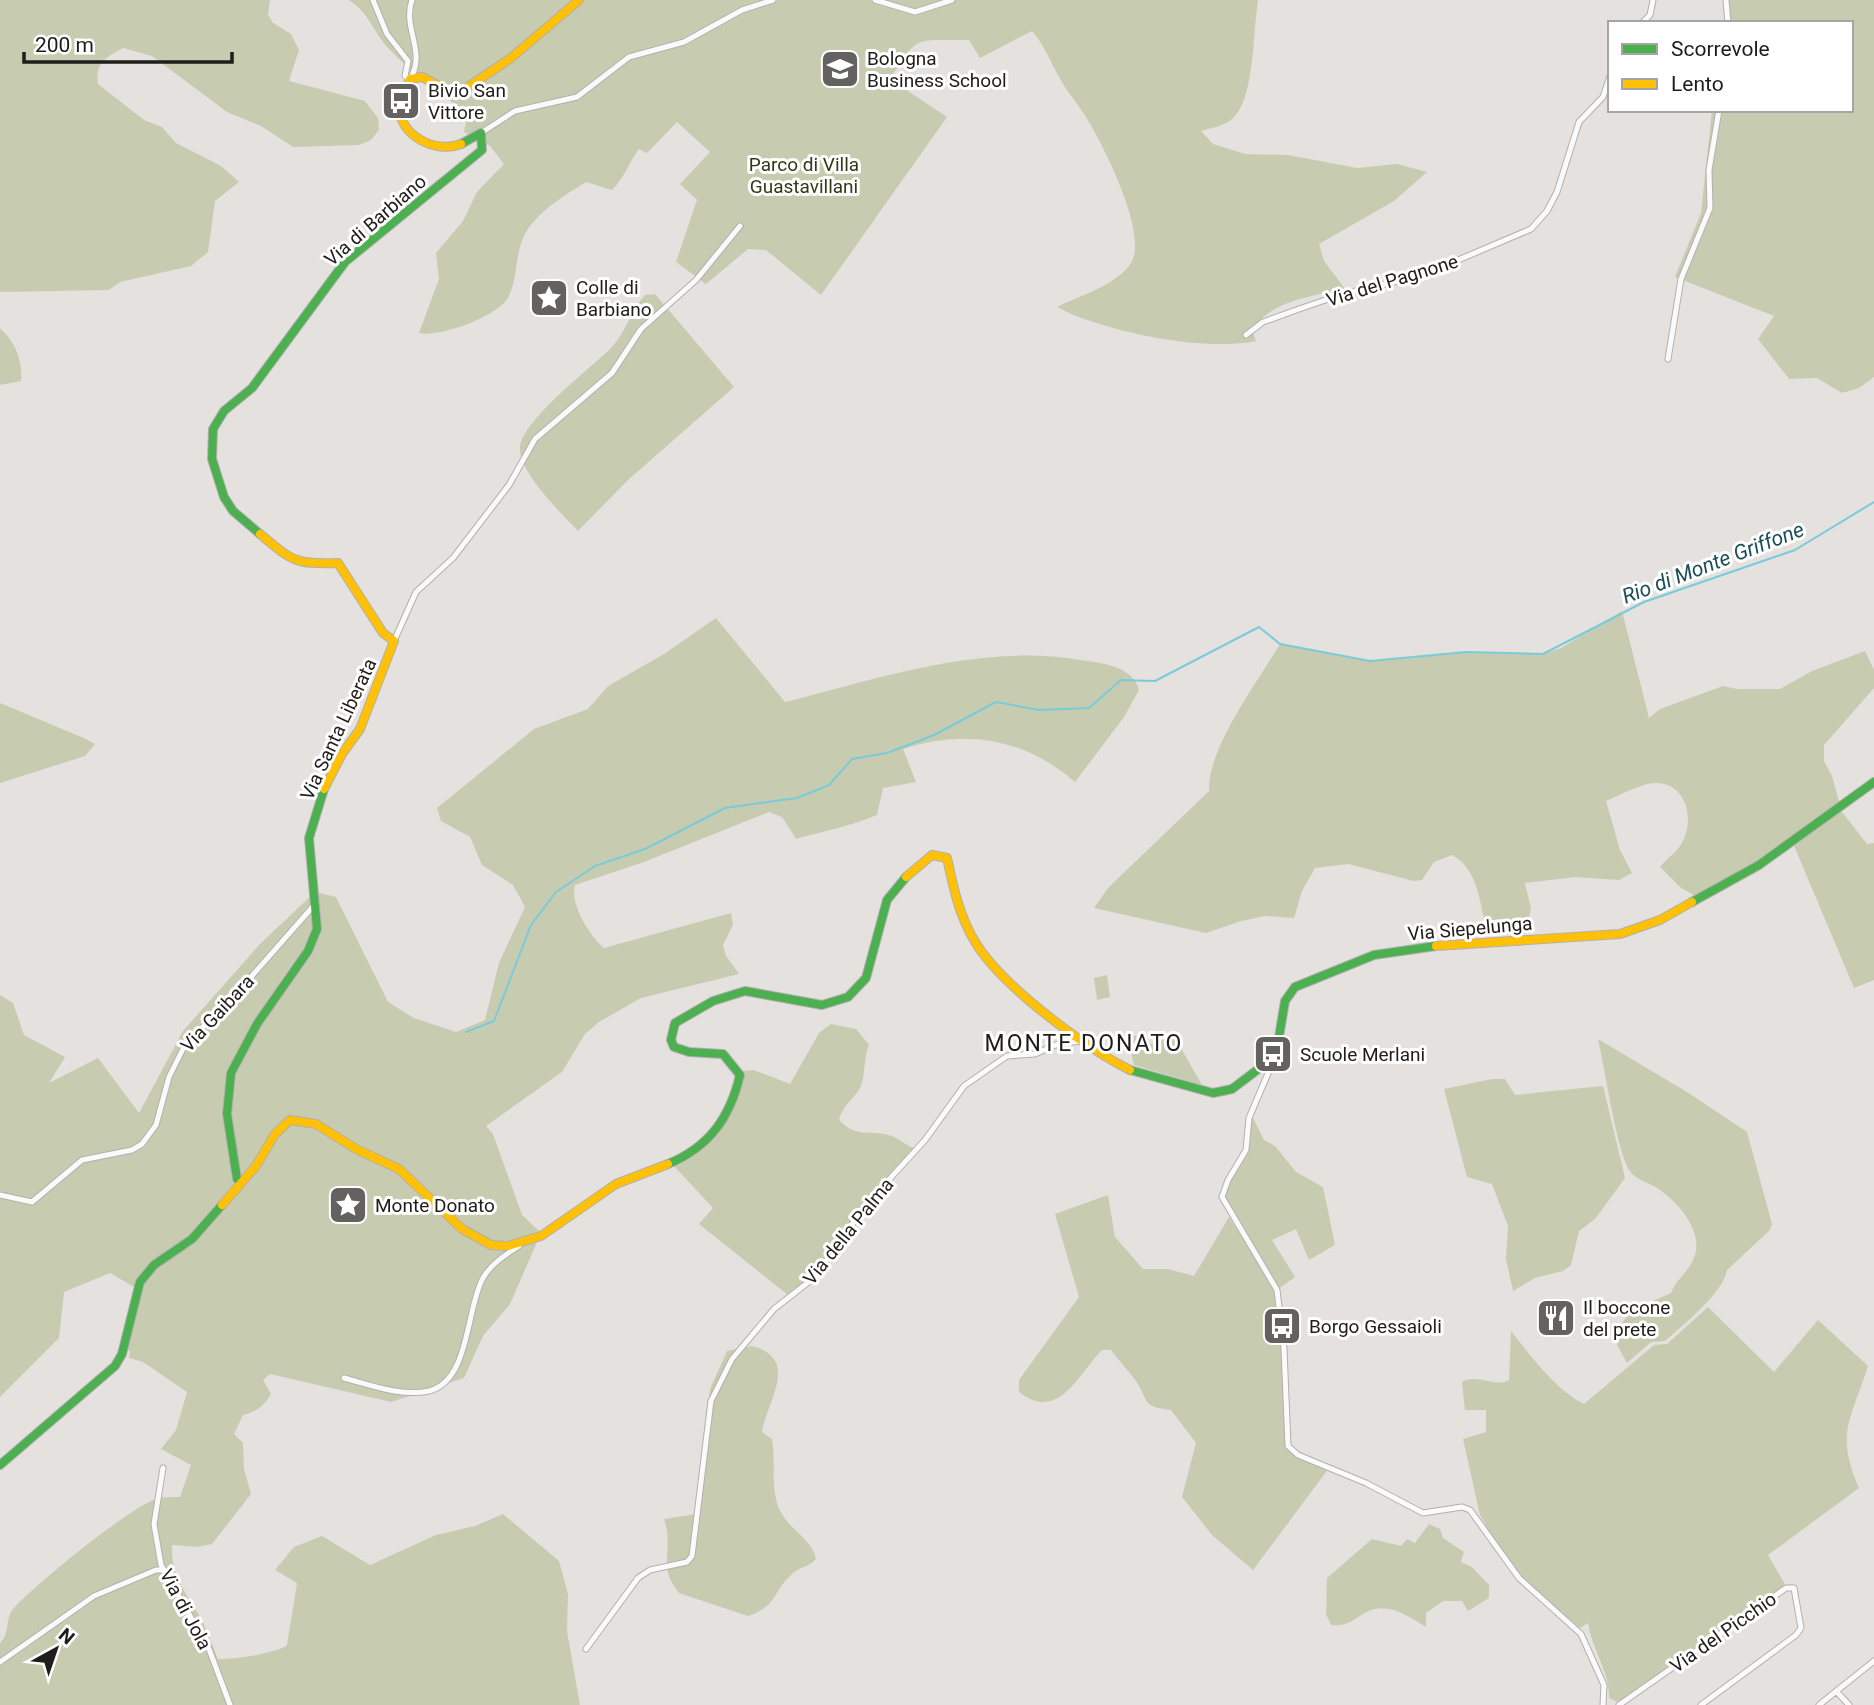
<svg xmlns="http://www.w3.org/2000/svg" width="1874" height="1705" font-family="Roboto,sans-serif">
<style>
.green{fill:#c7ccb0}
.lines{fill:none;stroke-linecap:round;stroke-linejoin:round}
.stream{stroke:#7acbd9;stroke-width:2}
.street-casing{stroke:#b2b0af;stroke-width:7}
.fast-casing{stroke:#b2b0af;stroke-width:10}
.slow-casing{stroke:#b2b0af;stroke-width:10}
.street{stroke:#fbfafa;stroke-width:5}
.fast{stroke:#4caf50;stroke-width:8}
.slow{stroke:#ffc107;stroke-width:8}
.labels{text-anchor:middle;stroke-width:6;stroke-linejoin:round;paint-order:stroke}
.poi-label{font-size:19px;fill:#1f1d1b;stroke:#fff;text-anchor:start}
.park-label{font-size:19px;fill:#323916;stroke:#fff}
.street-label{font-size:19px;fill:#1f1d1b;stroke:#fff}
.water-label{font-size:21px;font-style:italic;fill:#1b4e57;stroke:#fff}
.quarter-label{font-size:23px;letter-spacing:2px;fill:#1f1d1b;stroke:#fff}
</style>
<rect width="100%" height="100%" fill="#e4e1df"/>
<!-- green -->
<path class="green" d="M0 0H270L268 15 273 23 291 34 299 50 289 81 365 101 378 118 379 130 371 140 359 145 293 147 261 126 227 112 152 56 123 48C106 57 95 63 98 84L144 120 162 127 176 143 221 166 239 182 215 201 208 252 191 266 120 282 109 290 0 292Z
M349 0H1258C1253 30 1255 102 1231 120 1223 126 1211 128 1201 131L1213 144 1245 154 1288 155 1357 168 1397 164 1427 172 1394 201 1319 244 1324 261 1345 289C1313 296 1270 300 1252 331L1256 341C1204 352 1104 332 1057 307 1079 296 1117 285 1131 263 1149 235 1103 144 1086 117 1078 104 1067 92 1059 77 1050 61 1045 46 1032 31L980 58 969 40C916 41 919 32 890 79L947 117 821 295 766 250 748 249 706 284 676 262 697 200 680 184 710 152 677 122 647 153 639 149C629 162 624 179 612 190L586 182C566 194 541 210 528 229 514 250 519 274 509 296 500 316 439 338 419 333L439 279 436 253 463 221 477 192 504 164 490 146 464 132 468 112C445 100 399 62 383 42 370 24 368 13 349 0Z
M1728 0H1874V377L1859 388 1842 393 1817 378 1789 379 1758 339 1774 316 1675 277 1701 213 1712 110H1851V23H1728Z
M655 294 734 387 628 480 578 531C562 514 519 473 520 448 521 421 591 368 610 349 626 333 630 312 645 295Z
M0 328C15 341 23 361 21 381L0 385Z
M1622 611 1649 718 1660 709 1723 686 1737 689H1780L1812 671 1865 651 1874 670V688L1824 745V761L1832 776 1842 812 1867 844 1874 843V980L1854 988 1792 841 1699 898 1681 888 1660 867C1666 859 1678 851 1682 843 1697 815 1683 776 1647 784 1633 788 1620 795 1606 801L1620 850 1632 873 1619 880 1576 877 1525 883 1531 909 1525 934 1487 935C1481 908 1479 869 1452 855L1434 862 1422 880 1414 881 1348 864 1315 868 1302 891 1294 918 1265 916 1241 921 1206 933 1094 908 1108 888 1209 791C1207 749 1258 681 1280 644L1370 661 1466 652 1543 654 1561 648Z
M716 618 785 702C885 677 983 642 1087 661 1108 664 1133 668 1139 690L1124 717 1075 782C1026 739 965 728 903 749L916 782 883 788 877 815C852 826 823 831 796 839L782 817 769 812 644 862 575 885C570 905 589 935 604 948L731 913 733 925 723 945 726 956 739 974 641 998 599 1022 585 1034 562 1072 486 1126 493 1134 522 1215 541 1233 510 1304 483 1336 464 1378 391 1402 270 1374 263 1380 271 1394C263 1407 257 1411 243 1415L234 1434 243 1443 244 1469 251 1494 212 1544 197 1547 172 1545C171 1578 185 1590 200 1617 207 1630 212 1645 218 1659 232 1660 278 1653 287 1645L297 1583 275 1570 294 1547 322 1536 370 1565 436 1535 475 1526 503 1514 559 1561 568 1594 567 1631 580 1705H0V1643C10 1634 5 1619 13 1609 32 1587 133 1504 159 1498 165 1497 174 1497 180 1497L191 1465 161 1449 176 1430 187 1392 143 1362 129 1358 130 1351 126 1349 141 1291 110 1273 64 1292 59 1338 0 1397V995L13 1003 24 1035 65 1057 49 1083 98 1058 139 1113 183 1031 259 945 315 892 336 897 388 1002 414 1018 456 1032 485 1020 499 963 525 907 513 885 482 865 470 837 441 821 437 808 534 729 588 709 608 686 664 654Z
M0 703 86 739 95 744 85 756 0 783Z
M1107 975 1110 997 1097 1000 1094 978Z
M831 1024 856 1029 869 1045C863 1059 866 1072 861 1086 854 1100 843 1104 839 1120 856 1139 871 1129 892 1136 901 1140 906 1146 917 1149L884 1184 816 1272 788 1295 699 1224 713 1208 672 1164C708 1137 733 1119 743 1071L754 1070 790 1084 819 1033Z
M1134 1035 1152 1044 1174 1036 1202 1085 1134 1065 1128 1040Z
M1598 1039 1687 1092 1747 1132 1772 1224 1770 1230 1727 1270C1724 1292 1682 1326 1665 1341L1651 1342 1627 1363 1617 1345C1617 1310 1644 1306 1671 1293 1676 1280 1686 1274 1692 1262 1707 1236 1681 1205 1660 1190 1651 1183 1635 1180 1629 1170 1616 1147 1605 1069 1598 1039Z
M1492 1079H1505L1515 1095 1603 1086 1625 1178 1595 1219 1579 1231 1571 1265 1563 1271 1535 1278 1513 1291 1506 1259 1508 1226 1492 1184 1467 1177 1444 1089Z
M1249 1118H1253L1264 1140 1275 1146 1296 1172 1323 1187 1335 1245 1309 1260 1296 1229 1272 1240 1295 1277 1277 1290 1225 1205 1223 1189 1246 1150Z
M1108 1195 1115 1237 1143 1269H1168L1194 1276 1229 1217 1273 1285 1282 1317 1291 1447 1296 1455 1329 1468 1253 1570 1212 1535 1182 1497 1196 1443 1171 1410C1140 1406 1150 1402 1136 1381 1128 1370 1119 1361 1111 1350H1102C1078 1374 1059 1423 1019 1392V1380L1079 1297 1055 1214Z
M1708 1307 1774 1372 1818 1320 1868 1366C1851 1420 1835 1433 1859 1488L1768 1555 1786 1586 1620 1703 1609 1698C1610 1672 1592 1650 1588 1623L1580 1628 1523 1580 1496 1543 1480 1515 1463 1439 1486 1432V1410H1465L1462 1382C1477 1373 1495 1388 1509 1380L1511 1331C1531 1356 1555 1389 1584 1404L1654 1345 1667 1344Z
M752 1346C800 1359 768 1399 762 1432L772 1439C776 1462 770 1489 780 1511 790 1530 812 1539 816 1559 809 1567 799 1567 792 1574 772 1592 778 1606 748 1616L679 1593C656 1565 675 1551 664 1519L696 1514 710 1389 727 1351Z
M1429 1524 1440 1529 1443 1538 1464 1552 1461 1562 1472 1567 1489 1585V1598L1468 1611 1462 1601H1443L1426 1613V1627C1409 1617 1388 1601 1367 1612 1353 1619 1348 1627 1331 1625L1326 1614 1327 1578 1372 1539 1401 1546 1407 1539 1415 1543Z"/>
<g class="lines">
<!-- stream -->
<path class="stream" d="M466 1032 494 1021 531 925 556 892 595 866 645 849 725 808 797 798 829 785 852 759 887 753 934 735 996 702 1039 710 1089 708 1121 680 1155 681 1259 627 1280 644 1370 661 1466 652 1543 654 1644 602 1795 550 1874 502"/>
<!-- street casing -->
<g class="street-casing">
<path id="street" d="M373 0 387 34 408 61 405 76 410 79
M875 0 915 12 952 0
M1726 0 1728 23
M1642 23 1650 15 1653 0
M410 79C427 52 402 28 412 0
M481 133 515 111 577 97 629 57 684 42 742 10 773 0
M1246 335 1263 322 1299 309 1343 294 1423 275 1531 229 1547 211 1557 192 1579 122 1603 97 1610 76
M1668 359 1681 279 1710 208 1709 170 1719 110
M394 641 416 592 453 558 509 485 535 439 612 373 641 329 696 280 740 226
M1269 1061V1071L1249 1118 1246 1150 1228 1180 1222 1197 1277 1290 1284 1349 1288 1446 1298 1455 1366 1483 1423 1513 1462 1507 1470 1510 1519 1578 1581 1634 1604 1685 1603 1705
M0 1195 32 1202 82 1160 132 1150 142 1144 156 1125 169 1077 185 1045 243 986 316 903
M344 1378C371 1385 402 1397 429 1391 470 1381 466 1308 483 1278 491 1264 505 1255 519 1246
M163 1468 154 1524 161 1565 209 1649 230 1705
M586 1649 638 1578 650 1570 687 1562 692 1556 711 1401 732 1359 774 1309 815 1277 865 1206 925 1140 964 1086 1007 1056 1035 1054 1058 1044 1081 1041
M0 1662 94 1596 156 1570H164
M1836 1691 1849 1705
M1619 1705 1786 1588H1794L1801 1628 1796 1635 1701 1705
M1819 1705 1874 1661"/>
</g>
<!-- fast casing -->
<g class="fast-casing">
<path id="fast" d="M260 534 233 511 224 497 212 459 213 429 224 411 252 388 345 262 482 150 481 133 461 144
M1692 902 1759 865 1874 782
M1130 1070 1213 1093 1232 1089 1269 1061 1279 1037 1285 1001 1295 987 1374 955 1436 946
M668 1164C709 1147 730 1118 740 1075L723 1054 689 1052 674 1047 671 1040 675 1023 713 1001 745 991 822 1005 848 997 866 978 887 900 906 877
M241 1182 237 1179 227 1114 231 1073 257 1024 308 951 317 929 309 838 324 789
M0 1465 115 1366 122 1354 140 1282 154 1265 192 1239 222 1205"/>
</g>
<!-- slow casing -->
<g class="slow-casing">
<path id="slow" d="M461 144C436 154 399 136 399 106L410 79 422 77 456 95 511 58 579 0
M260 534C293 562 295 564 338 563L383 633 394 641 360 729 342 754 324 789
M906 877 932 855 947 858C953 886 959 915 974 940 999 984 1084 1047 1130 1070
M1436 946 1620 934 1660 920 1692 902
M222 1205 256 1166 275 1134 290 1120 316 1124 356 1149 399 1169 462 1229 491 1245 508 1246 541 1236 616 1184 668 1164"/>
</g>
<!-- street -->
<use href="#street" class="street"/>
<!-- fast -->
<use href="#fast" class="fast"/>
<!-- slow -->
<use href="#slow" class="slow"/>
</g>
<!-- icons -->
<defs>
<g id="university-square" transform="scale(2.0125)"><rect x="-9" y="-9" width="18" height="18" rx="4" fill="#646260" stroke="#fff"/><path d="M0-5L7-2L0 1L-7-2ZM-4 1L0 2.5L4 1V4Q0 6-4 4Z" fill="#fff"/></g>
<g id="bus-square" transform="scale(2.0125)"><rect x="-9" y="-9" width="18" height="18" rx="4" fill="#646260" stroke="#fff"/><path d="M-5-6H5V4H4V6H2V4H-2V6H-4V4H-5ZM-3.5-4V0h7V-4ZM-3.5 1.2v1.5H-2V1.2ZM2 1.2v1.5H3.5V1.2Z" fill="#fff"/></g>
<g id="sight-square" transform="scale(2.0125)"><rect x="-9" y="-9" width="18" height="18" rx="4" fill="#646260" stroke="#fff"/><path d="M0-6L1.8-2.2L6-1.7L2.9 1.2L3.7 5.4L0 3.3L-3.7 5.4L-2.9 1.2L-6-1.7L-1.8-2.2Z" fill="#fff"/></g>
<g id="restaurant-square" transform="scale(2.0125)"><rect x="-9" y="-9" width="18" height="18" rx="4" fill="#646260" stroke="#fff"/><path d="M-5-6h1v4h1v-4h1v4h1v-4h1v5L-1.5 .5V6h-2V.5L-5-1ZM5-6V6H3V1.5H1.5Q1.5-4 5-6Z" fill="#fff"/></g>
</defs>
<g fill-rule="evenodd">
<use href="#university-square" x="840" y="69"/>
<use href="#bus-square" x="401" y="101"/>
<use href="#sight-square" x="549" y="298"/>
<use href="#bus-square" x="1273" y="1054"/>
<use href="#sight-square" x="348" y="1205"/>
<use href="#restaurant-square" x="1556" y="1318"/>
<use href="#bus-square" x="1282" y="1326"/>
</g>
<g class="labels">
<!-- poi labels -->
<g class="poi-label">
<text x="867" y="65">Bologna<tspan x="867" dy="22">Business School</tspan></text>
<text x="428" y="97">Bivio San<tspan x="428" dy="22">Vittore</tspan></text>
<text x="576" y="294">Colle di<tspan x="576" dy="22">Barbiano</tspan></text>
<text x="1300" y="1061">Scuole Merlani</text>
<text x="375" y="1212">Monte Donato</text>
<text x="1583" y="1314">Il boccone<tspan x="1583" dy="22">del prete</tspan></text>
<text x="1309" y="1333">Borgo Gessaioli</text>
</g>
<!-- park labels -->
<g class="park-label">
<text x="804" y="171">Parco di Villa<tspan x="804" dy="22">Guastavillani</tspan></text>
</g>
<!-- street labels -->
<g class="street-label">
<text transform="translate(375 220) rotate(-41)" y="7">Via di Barbiano</text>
<text transform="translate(1392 280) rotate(-17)" y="7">Via del Pagnone</text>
<text transform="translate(338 729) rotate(-65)" y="7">Via Santa Liberata</text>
<text transform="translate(1470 928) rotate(-5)" y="7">Via Siepelunga</text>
<text transform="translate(217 1013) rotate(-47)" y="7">Via Gaibara</text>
<text transform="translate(848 1231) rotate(-51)" y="7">Via della Palma</text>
<text transform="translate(186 1609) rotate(62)" y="7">Via di Jola</text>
<text transform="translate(1723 1632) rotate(-35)" y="7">Via del Picchio</text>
</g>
<!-- water labels -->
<g class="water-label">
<text transform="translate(1713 563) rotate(-21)" y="7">Rio di Monte Griffone</text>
</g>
<!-- quarter labels -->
<g class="quarter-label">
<text x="1084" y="1051">MONTE DONATO</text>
</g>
</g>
<!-- legend -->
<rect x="1608" y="21" width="245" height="91" fill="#ffffff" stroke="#a5a5a4" stroke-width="2"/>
<rect x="1622" y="44" width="35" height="10" fill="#4caf50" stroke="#a5a5a4" stroke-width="2"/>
<text x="1671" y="56" font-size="21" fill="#1f1d1b">Scorrevole</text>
<rect x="1622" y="79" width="35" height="10" fill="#ffc107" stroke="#a5a5a4" stroke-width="2"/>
<text x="1671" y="91" font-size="21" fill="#1f1d1b">Lento</text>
<!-- north arrow -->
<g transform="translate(56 1649) rotate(40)" stroke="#ffffff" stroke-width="5" paint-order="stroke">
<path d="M0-5L12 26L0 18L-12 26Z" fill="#1f1d1b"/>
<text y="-10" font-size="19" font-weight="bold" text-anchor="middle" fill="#1f1d1b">N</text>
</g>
<!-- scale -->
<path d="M24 52v10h208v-10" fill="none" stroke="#1f1d1b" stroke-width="3.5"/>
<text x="35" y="52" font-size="21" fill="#1f1d1b" stroke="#ffffff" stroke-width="5" paint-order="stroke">200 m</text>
</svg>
